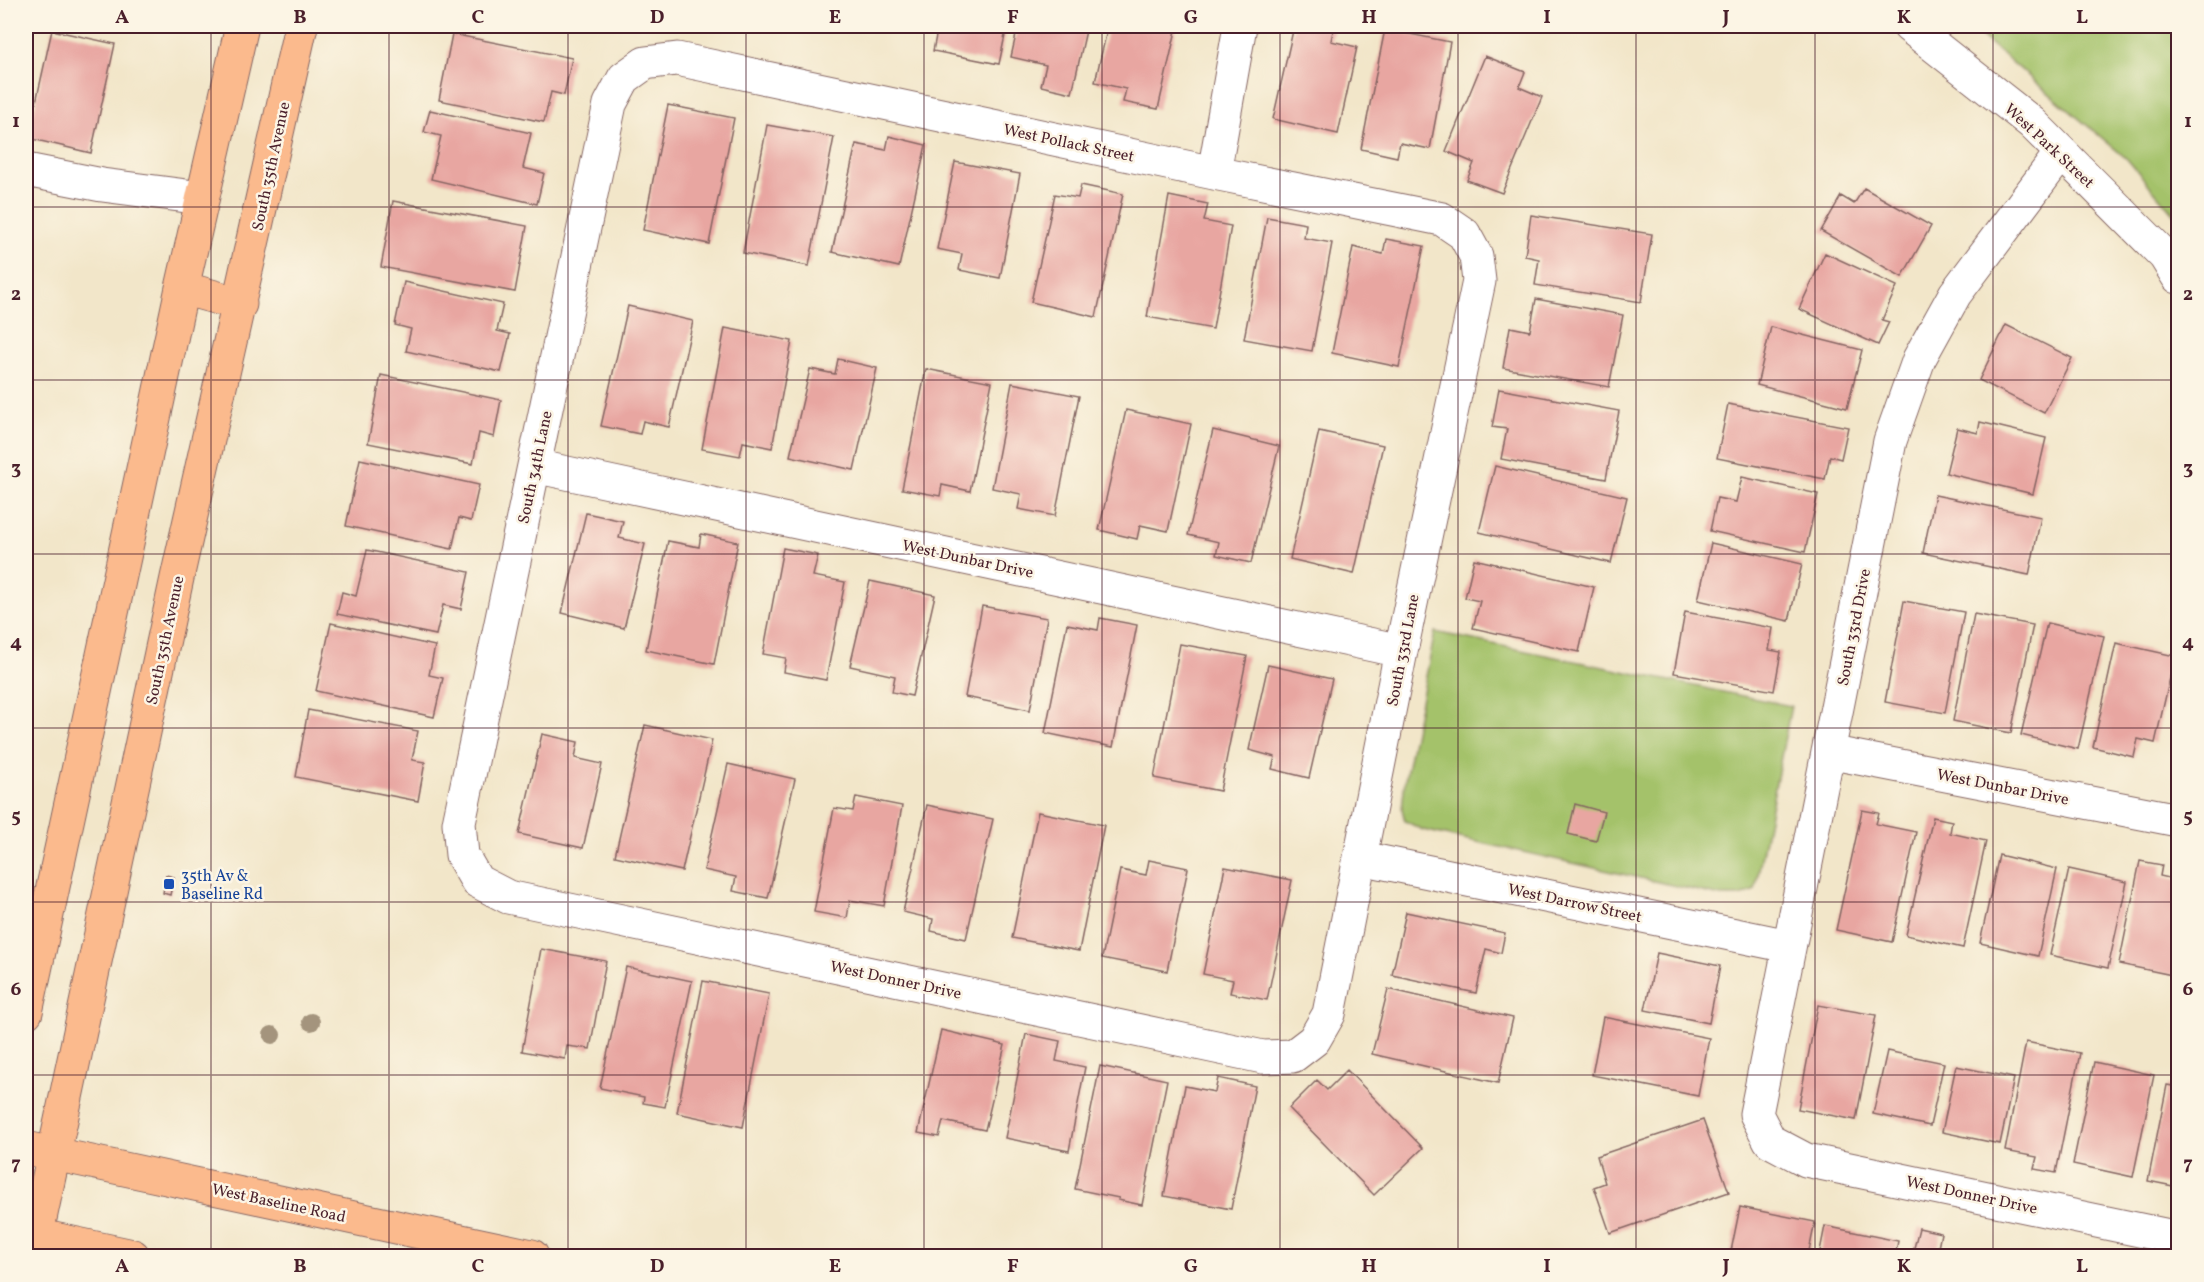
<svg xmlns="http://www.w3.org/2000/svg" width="2204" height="1282" font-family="Vollkorn,serif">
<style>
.green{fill:#a4c26a;stroke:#77704a;stroke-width:1.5}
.building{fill:#e8a6a1}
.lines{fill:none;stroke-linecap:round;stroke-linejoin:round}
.minor-casing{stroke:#856562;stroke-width:35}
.major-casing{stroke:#856562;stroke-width:35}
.minor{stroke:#fff;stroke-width:33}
.major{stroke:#fbba8d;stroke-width:33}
.tree{fill:#a4947d}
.grid{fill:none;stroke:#4a1f2b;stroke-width:1.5;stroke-opacity:0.55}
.transit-dot{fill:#1a4fb4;stroke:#fcf5e5;stroke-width:2}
.labels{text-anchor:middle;stroke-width:5;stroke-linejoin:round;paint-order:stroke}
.street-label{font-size:16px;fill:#4a1f2b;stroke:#fcf5e5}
.transit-label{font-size:16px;fill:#164399;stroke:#fcf5e5;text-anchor:start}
.neatline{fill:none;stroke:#4a1f2b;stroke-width:2}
.grid-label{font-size:20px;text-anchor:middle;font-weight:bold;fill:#4a1f2b}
</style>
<rect width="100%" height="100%" fill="#fcf5e5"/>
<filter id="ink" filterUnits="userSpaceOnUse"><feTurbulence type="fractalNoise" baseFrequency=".0167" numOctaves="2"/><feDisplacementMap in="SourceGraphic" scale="12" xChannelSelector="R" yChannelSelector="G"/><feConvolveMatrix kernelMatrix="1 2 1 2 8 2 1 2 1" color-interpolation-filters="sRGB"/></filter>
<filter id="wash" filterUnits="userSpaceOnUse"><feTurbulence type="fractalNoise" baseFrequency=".008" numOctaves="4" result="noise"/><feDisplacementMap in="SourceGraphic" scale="24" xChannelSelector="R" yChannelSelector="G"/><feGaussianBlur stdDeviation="1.35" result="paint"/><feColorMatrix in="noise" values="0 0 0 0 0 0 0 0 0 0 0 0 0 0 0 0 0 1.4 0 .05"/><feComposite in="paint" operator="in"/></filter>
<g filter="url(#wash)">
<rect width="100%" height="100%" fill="#f2e6c9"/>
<!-- green -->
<path class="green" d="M1969 26H2178V219L2127 159Z
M1435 632 1791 706 1755 890 1741 896H1721L1423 830 1405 821 1402 809 1405 780Z"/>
<g id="blocks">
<!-- building -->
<path class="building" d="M938 26H1007L999 64 933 51Z
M1018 26H1087L1072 93 1041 86 1046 65 1011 57Z
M1108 26H1177L1158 109 1123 102 1126 89 1095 82Z
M1294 26H1334L1331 41 1357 47 1338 134 1273 119Z
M1385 29 1450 42 1430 149 1400 143 1397 157 1361 149Z
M52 30 115 44 91 153 28 138Z
M452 34 572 58 564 95 551 92 544 122 439 100Z
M1485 56 1525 72 1519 87 1542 97 1502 193 1467 180 1474 163 1446 151Z
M668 105 734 118 709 244 643 230Z
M430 110 531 133 523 168 544 173 537 204 431 179 441 136 424 132Z
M767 125 834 137 809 266 743 253Z
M889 136 926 145 899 267 832 252 856 144 886 150Z
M955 162 1020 174 1000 278 959 270 962 254 937 249Z
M1081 185 1123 194 1096 317 1031 302 1055 194 1078 198Z
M1864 188 1931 226 1902 277 1821 231 1841 196 1854 204Z
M1169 196 1208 204 1204 221 1231 226 1213 329 1147 317Z
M393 201 527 226 515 292 381 267Z
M1531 215 1652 234 1641 302 1535 285 1539 259 1525 256Z
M1267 217 1306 224 1304 238 1332 243 1312 351 1244 339Z
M1386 239 1424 246 1399 367 1332 353 1353 247 1383 254Z
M1825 253 1897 286 1882 320 1889 322 1878 345 1799 309Z
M404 282 503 304 497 331 510 334 501 372 406 351 411 329 395 325Z
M1536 299 1623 315 1609 387 1503 368 1510 327 1530 331Z
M628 306 693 321 669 427 643 421 640 434 601 426Z
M2006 325 2072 358 2044 413 1979 380Z
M1771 327 1862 350 1847 408 1757 385Z
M725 328 792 341 772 448 743 442 740 456 702 449Z
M838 359 877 368 854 470 790 456 810 369 835 374Z
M926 369 992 382 970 491 942 485 940 496 902 489Z
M381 375 501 400 494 437 479 433 473 464 368 443Z
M1012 383 1079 396 1055 516 1018 509 1021 494 992 488Z
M1499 389 1619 411 1606 479 1501 459 1507 429 1492 427Z
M1728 404 1848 427 1841 459 1830 456 1825 479 1717 458Z
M1126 410 1191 424 1168 531 1140 525 1137 539 1099 530Z
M1980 422 2046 438 2033 494 1946 473 1957 428 1978 433Z
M1213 430 1279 446 1251 563 1216 555 1219 542 1188 535Z
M1319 431 1383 445 1354 574 1290 559Z
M360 459 479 485 471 521 459 518 452 549 346 526Z
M1495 466 1627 497 1611 563 1479 532Z
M1742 477 1818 494 1805 552 1710 531 1717 498 1736 502Z
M1935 495 2041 517 2029 575 1923 553Z
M586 513 623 521 619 538 645 544 624 628 562 613Z
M701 534 738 542 714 664 646 650 668 541 699 547Z
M1711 543 1802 564 1789 621 1698 600Z
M783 548 818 555 813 576 845 582 826 680 784 672 786 658 763 654Z
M367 550 469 572 461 609 443 605 436 635 337 614 342 592 356 596Z
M1474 559 1594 587 1579 652 1473 628 1480 601 1465 598Z
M870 581 935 595 912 696 892 692 895 676 850 666Z
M1904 601 1964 612 1945 713 1885 702Z
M982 606 1047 618 1030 710 965 697Z
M1685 612 1773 628 1769 650 1781 652 1774 691 1674 673Z
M1974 614 2033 625 2011 733 1953 721Z
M1100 618 1137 625 1113 747 1045 733 1067 624 1098 630Z
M331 623 435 646 429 675 443 678 434 717 316 691Z
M2047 623 2104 636 2078 749 2021 735Z
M2116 643 2175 656 2155 743 2138 739 2134 757 2093 747Z
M1180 644 1247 656 1220 791 1154 778Z
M1268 665 1332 679 1309 778 1272 769 1275 757 1249 750Z
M308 710 418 731 412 760 425 762 418 801 296 777Z
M645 725 712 740 682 871 615 856Z
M542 734 578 742 575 758 602 764 583 848 519 834Z
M728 764 795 779 768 898 733 891 736 877 704 870Z
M856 797 902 806 884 906 850 900 847 918 814 912 834 808 853 811Z
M1575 804 1604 812 1596 841 1568 834Z
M927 805 993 819 966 939 931 931 933 919 903 912Z
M1862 810 1879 813 1876 824 1916 832 1892 942 1836 930Z
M1038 812 1104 825 1079 951 1012 938Z
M1933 817 1952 821 1950 833 1986 841 1963 948 1906 935Z
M1999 855 2057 869 2038 956 1980 943Z
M1149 860 1188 868 1167 971 1102 958 1120 870 1146 875Z
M2140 861 2162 865 2160 876 2178 880 2177 976 2119 964Z
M1225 867 1292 880 1267 1000 1230 993 1233 980 1203 974Z
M2069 869 2127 882 2108 968 2050 955Z
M166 875 174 877 170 895 163 893Z
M1406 912 1505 933 1501 953 1486 949 1476 993 1392 975Z
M541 949 606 961 590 1049 567 1046 565 1059 522 1051Z
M1657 953 1720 966 1709 1023 1645 1010Z
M626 967 692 981 665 1107 643 1103 644 1097 600 1088Z
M703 981 769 994 743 1127 677 1113Z
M1388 989 1513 1018 1498 1083 1372 1054Z
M1818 1005 1876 1015 1856 1120 1798 1109Z
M1603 1017 1709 1038 1698 1096 1592 1075Z
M941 1030 1005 1045 985 1130 943 1121 939 1137 918 1133Z
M1026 1034 1060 1041 1056 1061 1085 1067 1069 1151 1005 1138Z
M2026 1042 2080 1053 2056 1173 2034 1169 2037 1157 2005 1151Z
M1887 1051 1944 1063 1930 1126 1873 1114Z
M2094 1062 2154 1075 2133 1177 2073 1164Z
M1100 1066 1167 1080 1142 1205 1118 1200 1119 1198 1075 1189Z
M1956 1066 2014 1078 2000 1144 1942 1132Z
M1347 1070 1423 1148 1374 1195 1289 1108 1317 1080 1327 1090Z
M1218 1078 1255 1086 1231 1209 1164 1196 1185 1086 1215 1092Z
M2167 1085 2178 1087V1187L2148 1181Z
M1703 1120 1729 1192 1610 1233 1594 1187 1605 1183 1597 1156Z
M1740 1207 1815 1222 1808 1256H1730Z
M1825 1226 1898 1241 1895 1256H1819Z
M1919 1228 1941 1233 1938 1248 1970 1256H1912Z"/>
</g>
</g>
<g filter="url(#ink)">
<use href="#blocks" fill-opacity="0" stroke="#856562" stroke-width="1.5"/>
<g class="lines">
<!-- minor casing -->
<g class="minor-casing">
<path id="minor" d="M1909 26 2032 123 2165 256 2178 277
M677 59 1214 173 1442 219 1464 234 1476 256 1479 281 1401 651 1329 1014 1314 1040 1293 1056 1263 1057 508 897 477 881 462 855 459 823 610 104 624 78 645 63Z
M2061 153 1955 294 1919 359 1890 441 1756 1114 1770 1141 1806 1160 2178 1238
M26 170 102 185 202 198
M1214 173 1240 26
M534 466 1401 651
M1828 752 2178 820
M1361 858 1789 946"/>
</g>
<!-- major casing -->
<g class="major-casing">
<path id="major" d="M182 288 240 304
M26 1012 182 288 242 26
M26 1148 532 1256
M26 1233 133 1256
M32 1256 177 578 301 26"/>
</g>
<!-- minor -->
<use href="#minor" class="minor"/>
<!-- major -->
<use href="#major" class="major"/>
</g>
<!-- trees -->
<g class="tree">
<circle cx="311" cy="1022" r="9"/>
<circle cx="272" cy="1035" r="9"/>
</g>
</g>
<!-- grid -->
<path class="grid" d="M211 26V1256M389 26V1256M568 26V1256M746 26V1256M924 26V1256M1102 26V1256M1280 26V1256M1458 26V1256M1636 26V1256M1815 26V1256M1993 26V1256M26 207H2178M26 380H2178M26 554H2178M26 728H2178M26 902H2178M26 1075H2178"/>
<!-- markers -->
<rect class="transit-dot" x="163" y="878" width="12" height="12" rx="3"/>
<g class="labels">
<!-- street labels -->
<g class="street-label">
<text transform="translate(1069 142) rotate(12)" y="6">West Pollack Street</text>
<text transform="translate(2050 145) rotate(43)" y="6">West Park Street</text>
<text transform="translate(270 166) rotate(-78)" y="6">South 35th Avenue</text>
<text transform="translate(534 467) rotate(-78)" y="6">South 34th Lane</text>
<text transform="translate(968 558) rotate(12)" y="6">West Dunbar Drive</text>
<text transform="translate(1853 627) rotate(-79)" y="6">South 33rd Drive</text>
<text transform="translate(164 640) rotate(-78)" y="6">South 35th Avenue</text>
<text transform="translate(1402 650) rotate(-79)" y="6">South 33rd Lane</text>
<text transform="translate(2003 786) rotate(11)" y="6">West Dunbar Drive</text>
<text transform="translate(1575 902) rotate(12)" y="6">West Darrow Street</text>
<text transform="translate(896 979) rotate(12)" y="6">West Donner Drive</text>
<text transform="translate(1972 1194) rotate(12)" y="6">West Donner Drive</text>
<text transform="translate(279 1202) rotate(12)" y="6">West Baseline Road</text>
</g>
<!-- transit labels -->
<g class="transit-label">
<text x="181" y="881">35th Av &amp;<tspan x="181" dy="18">Baseline Rd</tspan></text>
</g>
</g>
<!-- margin -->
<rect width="2204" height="1282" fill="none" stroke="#fcf5e5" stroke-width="66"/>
<rect x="33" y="33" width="2138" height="1216" class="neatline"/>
<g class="grid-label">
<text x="122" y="23">A</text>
<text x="300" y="23">B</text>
<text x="478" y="23">C</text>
<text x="657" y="23">D</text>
<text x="835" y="23">E</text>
<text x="1013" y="23">F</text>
<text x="1191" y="23">G</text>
<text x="1369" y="23">H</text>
<text x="1547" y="23">I</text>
<text x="1726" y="23">J</text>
<text x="1904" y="23">K</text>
<text x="2082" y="23">L</text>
<text x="16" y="127">1</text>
<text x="2188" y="127">1</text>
<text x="16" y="300">2</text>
<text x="2188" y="300">2</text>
<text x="16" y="474">3</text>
<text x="2188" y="474">3</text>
<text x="16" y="648">4</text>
<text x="2188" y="648">4</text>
<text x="16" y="822">5</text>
<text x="2188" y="822">5</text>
<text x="16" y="995">6</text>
<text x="2188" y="995">6</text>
<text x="16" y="1169">7</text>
<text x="2188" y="1169">7</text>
<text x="122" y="1272">A</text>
<text x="300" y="1272">B</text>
<text x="478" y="1272">C</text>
<text x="657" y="1272">D</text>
<text x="835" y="1272">E</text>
<text x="1013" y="1272">F</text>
<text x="1191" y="1272">G</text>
<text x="1369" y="1272">H</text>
<text x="1547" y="1272">I</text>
<text x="1726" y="1272">J</text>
<text x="1904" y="1272">K</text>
<text x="2082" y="1272">L</text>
</g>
</svg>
